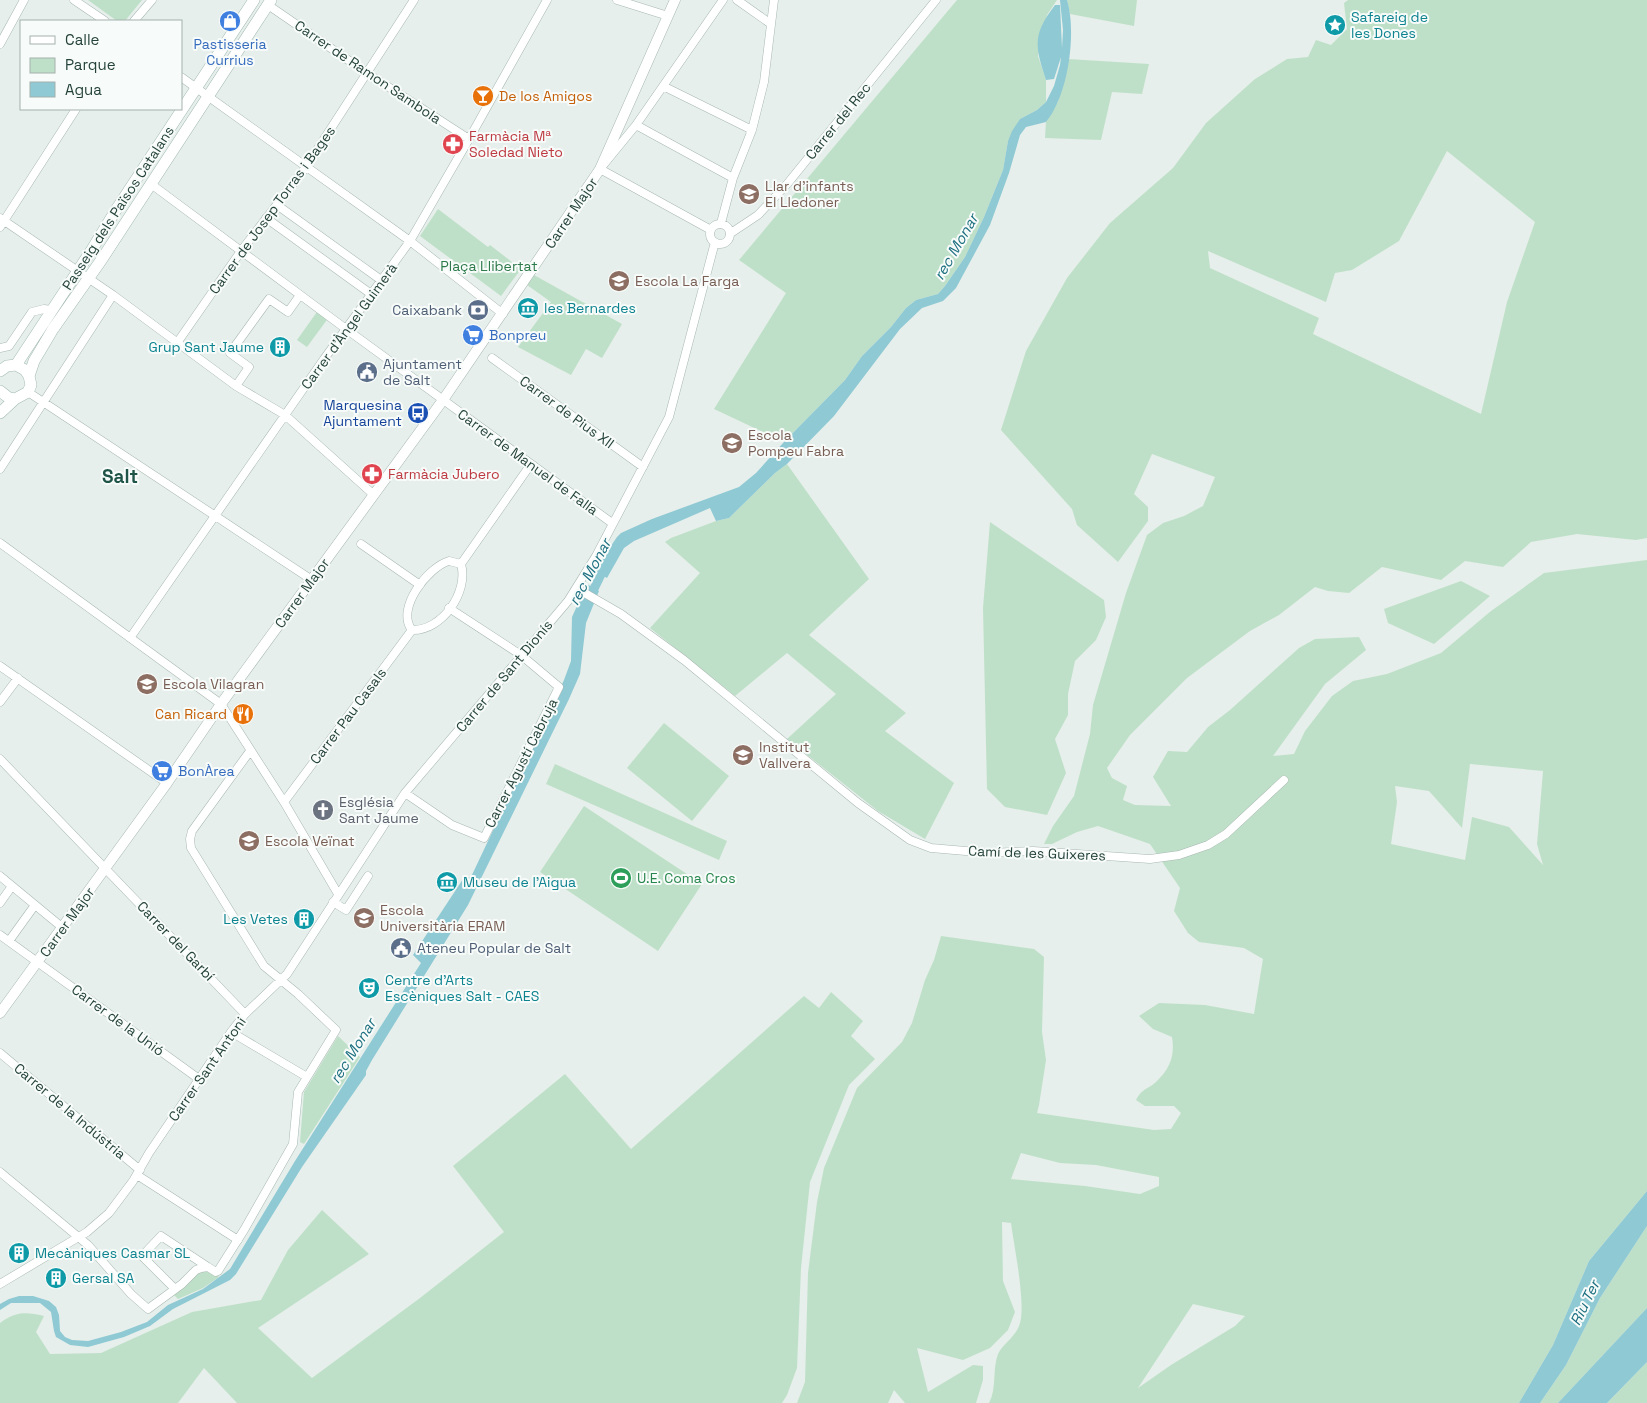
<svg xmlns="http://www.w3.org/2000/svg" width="1647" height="1403" font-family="'Space Grotesk',sans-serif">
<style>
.green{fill:#bfe0c8;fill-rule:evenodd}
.water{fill:#8ec9d4}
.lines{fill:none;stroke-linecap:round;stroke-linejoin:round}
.canal{stroke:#8ec9d4;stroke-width:9}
.minor-casing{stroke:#a8b8b2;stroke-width:9}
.tertiary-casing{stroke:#a8b8b2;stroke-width:11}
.secondary-casing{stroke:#a4bbb3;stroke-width:12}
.minor{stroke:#fff;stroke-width:8}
.tertiary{stroke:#fff;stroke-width:10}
.secondary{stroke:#fff;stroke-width:11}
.labels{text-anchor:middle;stroke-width:4;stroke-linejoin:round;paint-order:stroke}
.culture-label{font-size:14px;fill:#0d838f;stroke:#f7fbf9;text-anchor:start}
.shop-label{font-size:14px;fill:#366cbe;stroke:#f7fbf9;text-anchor:start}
.street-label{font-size:14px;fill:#24423a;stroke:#f7fbf9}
.food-label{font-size:14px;fill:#c56008;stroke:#f7fbf9;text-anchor:start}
.health-label{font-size:14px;fill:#be3a42;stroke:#f7fbf9;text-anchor:start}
.education-label{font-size:14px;fill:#785e54;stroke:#f7fbf9;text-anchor:start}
.park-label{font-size:14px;fill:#2d7a4b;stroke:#f7fbf9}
.service-label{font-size:14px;fill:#4e5e75;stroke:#f7fbf9;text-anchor:start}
.transit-label{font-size:14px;fill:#164399;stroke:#f7fbf9;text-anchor:end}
.worship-label{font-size:14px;fill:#5b616d;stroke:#f7fbf9;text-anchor:start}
.leisure-label{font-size:14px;fill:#27864d;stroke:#f7fbf9;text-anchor:start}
.water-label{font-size:15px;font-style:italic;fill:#1c6f80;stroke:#f7fbf9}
.district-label{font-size:19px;font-weight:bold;fill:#1f5548;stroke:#f7fbf9}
</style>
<rect width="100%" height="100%" fill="#e6efeb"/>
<!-- green -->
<path class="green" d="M88 0H142L125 21H117Z
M957 0H1057L1047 15 1038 56 1046 80V102L1037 110 1020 119 1008 141 1003 170 984 217 965 257 945 286 938 294 916 300 906 308 891 327 862 356 845 380 784 442 714 409 786 293 739 260Z
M1067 0H1137L1134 26 1070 14Z
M1348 0H1647V538L1636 540 1577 534 1531 542 1503 567 1465 561 1441 580 1382 567 1349 593 1328 591 1315 587 1279 615 1250 631 1187 678 1130 735 1107 768 1112 778 1127 786 1123 800 1135 805 1171 806 1153 777 1168 751 1187 752 1208 727 1230 710 1299 648 1315 639 1359 637 1366 650 1325 684 1273 756 1294 754 1305 731 1332 696 1353 681 1387 674 1441 653 1491 611 1544 573 1647 560V1191L1589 1261 1553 1345 1519 1403H989C997 1388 992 1370 998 1354 1003 1344 1015 1337 1019 1326 1027 1308 1014 1246 1011 1223L1002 1222 1003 1281 1015 1312 1008 1330 990 1348 963 1360 917 1348 928 1392 973 1365 983 1366V1380L976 1403H905L894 1390 888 1403H797L805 1382 808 1273 817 1202 824 1168 857 1088 902 1042 912 1023 925 980 934 960 941 936 1034 949 1044 957 1042 1032 1046 1060 1039 1105 1037 1113 1154 1130 1171 1129 1181 1113 1174 1106H1145L1136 1100C1143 1087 1148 1090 1157 1081 1170 1068 1175 1056 1172 1037L1153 1029 1139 1016 1159 1003 1205 1005 1254 1014 1263 959 1244 948 1199 942 1188 933 1174 911 1180 888 1150 844 1098 826 1077 832 1052 844H1044L1053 826 1074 796 1090 734 1093 705 1126 593 1147 535 1163 523 1184 516 1203 506 1215 477 1152 454 1134 494 1148 507V521L1118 562 1077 525 1072 509 1001 430 1026 351 1067 278 1110 223 1173 168 1206 123 1255 79 1287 59 1308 57 1316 40 1331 45 1347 29 1344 3ZM1447 151 1535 222 1507 302 1481 414 1313 334 1319 318 1210 268 1208 251 1326 302 1335 273 1352 270 1399 241ZM1470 764 1543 771 1537 844 1543 865 1509 827 1472 817 1465 860 1391 844 1397 802 1395 786 1429 791 1462 828ZM1021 1153 1060 1163 1096 1165 1159 1177V1186L1140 1194 1085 1186 1011 1179ZM1193 1304 1245 1316 1235 1326 1171 1365 1138 1388Z
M1068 59 1149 64 1142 94 1112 92 1101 140 1045 138 1046 122 1058 102Z
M438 209 488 247 490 245 521 269 501 296 420 236Z
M534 275 622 324 602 358 586 349 571 375 518 347 551 302 527 285Z
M319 309 329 317 307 347 297 340Z
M787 464 869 579 809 635 906 713 885 731 954 783 925 839 878 811 787 739 836 694 787 653 735 696 650 628 700 573 665 542 671 538 716 521 729 518 775 473Z
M990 522 1104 600 1106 617 1096 640 1075 661 1068 694V715L1055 739 1066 773 1047 815 1005 807 987 789 983 608Z
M1461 581 1490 596 1434 644 1388 623 1384 609Z
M664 723 729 776 692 821 627 768Z
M555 764 727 841 719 860 546 784Z
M584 806 702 884 658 951 540 872Z
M831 992 863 1021 851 1036 875 1059 849 1085 810 1182 801 1268 797 1368 787 1395 782 1403H237L204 1368 178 1403H0V1323C16 1311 26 1312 44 1316L36 1332 50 1354 101 1353 192 1312 261 1300 288 1250 322 1210 369 1254 258 1328 312 1378 420 1298 504 1232 453 1166 565 1074 631 1149 804 996 819 1008Z
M338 1036 360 1057 304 1144 300 1142 304 1092Z
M1647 1226V1308L1558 1403H1540L1566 1365 1600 1298Z
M203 1270H208L219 1277 203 1288 178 1299 174 1295C184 1287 192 1276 203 1270Z
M1647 1362V1403H1607Z"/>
<!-- water -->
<path class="water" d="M1060 0H1067C1077 33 1068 96 1046 122L1026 127 1020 135 1009 173 990 225 956 288 943 301 922 308 900 329 834 416 787 464 775 473 729 518 716 521 710 508 634 541 624 548 607 578 594 571 617 537 621 533 652 519 739 487 756 473 784 442 845 380 862 356 891 327 906 308 916 300 938 294 945 286 965 257 984 217 1003 170 1008 141 1012 131 1020 119 1037 110 1046 102 1054 86 1060 65 1061 57 1054 79 1046 80C1035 46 1032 35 1055 5H1060L1062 48 1063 30Z
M587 584 599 591 586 623 580 674 569 699 468 905 372 1060 366 1071V1075L302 1167 236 1274 230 1280 173 1309 150 1326 124 1337 88 1347 70 1345 56 1337 54 1331 51 1312 40 1303H11L0 1310V1304L9 1299 19 1296H33L49 1301 56 1307 59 1315 60 1331 65 1337 72 1340 88 1341 121 1332 147 1322 168 1305 203 1289 230 1269 295 1161 421 963 413 955 463 879 471 877 564 680 571 661 572 617Z
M1647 1191V1226L1600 1298 1566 1365 1540 1403H1519L1553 1345 1589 1261Z
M1647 1308V1362L1607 1403H1558Z"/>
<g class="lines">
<!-- canal -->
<path class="canal" d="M590 597 606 564"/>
<!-- minor casing -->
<g class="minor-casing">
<path id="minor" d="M74 0 105 21
M617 0 668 16
M737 0 771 24
M268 5 367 73 469 139
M134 21 152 0
M0 44 24 0
M181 77 410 241 503 314
M663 86 752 130
M636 125 733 178
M151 184 346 329 612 523
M277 205 381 280
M0 218 113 295 236 386 285 415 374 495
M266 218 371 294
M721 223 733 178 752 130 764 82 774 0
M710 234a10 10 0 1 1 20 0a10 10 0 1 1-20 0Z
M0 227 76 109
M711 230 600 169 636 125 723 0
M731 233 758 215 788 183 936 0
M177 343 241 251 306 167 414 0
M0 348 9 346 32 312 44 309 51 310
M492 358 643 467
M236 386 249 367 230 353 269 299 288 312 300 295
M28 392 312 580
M0 469 113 295
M0 543 221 704 284 802 338 894
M361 544 420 585
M449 561 461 564C469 592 442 631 412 630 395 609 428 567 449 561Z
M461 564 531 464
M576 588 621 614 684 660 858 803 910 840 931 848 989 853 1033 851 1150 859 1179 855 1208 845 1226 834 1284 780
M130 638 324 359 410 241 469 139 547 0
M0 666 167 783
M0 702 18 678
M0 759 245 1014
M405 793 452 825 484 838 559 687 521 655 449 608
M284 802 412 630
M0 876 63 928
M333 902 346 910 368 876
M0 903 12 886
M0 935 199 1079
M9 941 35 905
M231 1032 307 1077
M0 1053 140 1170
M0 1172 88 1245 131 1294 148 1309 182 1284 196 1270 201 1268 208 1267
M137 1175 238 1240
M0 1284 87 1232 109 1213 133 1181 149 1153 231 1032 245 1014 287 974 405 793 568 601 596 556 669 417 715 242
M175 1289 142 1256 161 1236 208 1267 216 1272 218 1271 244 1230 293 1144 298 1092 336 1030 298 994 264 966 191 848 190 839 192 831 250 751"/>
</g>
<!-- tertiary casing -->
<g class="tertiary-casing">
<path id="tertiary" d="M0 1013 167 783 221 704 443 400 600 169 675 0"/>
</g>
<!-- secondary casing -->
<g class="secondary-casing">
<path id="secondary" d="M16 365 91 251 116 210 254 0
M0 371 7 366 16 365 25 370 29 376
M0 391 9 398 15 399
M0 413 15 399 28 392 31 385 29 376 34 361 53 329 102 259 271 0"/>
</g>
<!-- minor -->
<use href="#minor" class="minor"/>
<!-- tertiary -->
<use href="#tertiary" class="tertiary"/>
<!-- secondary -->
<use href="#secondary" class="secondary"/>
</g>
<!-- icons -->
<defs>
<g id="shop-disc" transform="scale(1.125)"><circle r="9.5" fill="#3f7fe0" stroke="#f7fbf9"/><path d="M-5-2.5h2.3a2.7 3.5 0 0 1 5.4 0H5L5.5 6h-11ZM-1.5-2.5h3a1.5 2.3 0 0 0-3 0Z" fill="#fff"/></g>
<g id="sight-disc" transform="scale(1.125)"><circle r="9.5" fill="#0f9aa8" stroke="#f7fbf9"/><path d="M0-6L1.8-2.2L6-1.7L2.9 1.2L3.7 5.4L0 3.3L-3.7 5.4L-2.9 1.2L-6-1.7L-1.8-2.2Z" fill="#fff"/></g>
<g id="bar-disc" transform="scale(1.125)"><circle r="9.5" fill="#e8710a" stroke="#f7fbf9"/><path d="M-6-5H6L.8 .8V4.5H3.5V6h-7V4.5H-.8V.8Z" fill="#fff"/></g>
<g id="pharmacy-disc" transform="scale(1.125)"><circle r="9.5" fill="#e0444e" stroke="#f7fbf9"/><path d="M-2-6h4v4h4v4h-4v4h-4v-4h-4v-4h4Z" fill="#fff"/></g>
<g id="school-disc" transform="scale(1.125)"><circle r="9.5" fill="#8d6e63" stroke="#f7fbf9"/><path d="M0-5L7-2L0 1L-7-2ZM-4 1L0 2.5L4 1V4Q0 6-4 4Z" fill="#fff"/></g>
<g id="museum-disc" transform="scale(1.125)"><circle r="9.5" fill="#0f9aa8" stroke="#f7fbf9"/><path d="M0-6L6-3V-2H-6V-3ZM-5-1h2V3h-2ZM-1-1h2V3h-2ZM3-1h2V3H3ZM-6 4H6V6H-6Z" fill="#fff"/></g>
<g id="bank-disc" transform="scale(1.125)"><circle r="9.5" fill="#5c6f8a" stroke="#f7fbf9"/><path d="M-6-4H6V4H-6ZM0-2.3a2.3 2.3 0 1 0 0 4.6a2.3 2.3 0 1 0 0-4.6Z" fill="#fff"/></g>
<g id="supermarket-disc" transform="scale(1.125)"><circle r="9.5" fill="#3f7fe0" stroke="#f7fbf9"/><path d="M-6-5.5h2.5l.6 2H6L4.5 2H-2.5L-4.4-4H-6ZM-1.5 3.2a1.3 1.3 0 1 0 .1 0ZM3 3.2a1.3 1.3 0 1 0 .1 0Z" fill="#fff"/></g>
<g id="building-disc" transform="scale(1.125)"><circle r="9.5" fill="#0f9aa8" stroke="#f7fbf9"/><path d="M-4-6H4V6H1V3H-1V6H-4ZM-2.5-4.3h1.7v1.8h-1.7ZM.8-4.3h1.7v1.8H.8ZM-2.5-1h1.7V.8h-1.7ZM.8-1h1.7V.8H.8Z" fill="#fff"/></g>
<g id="civic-disc" transform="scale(1.125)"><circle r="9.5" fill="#5c6f8a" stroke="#f7fbf9"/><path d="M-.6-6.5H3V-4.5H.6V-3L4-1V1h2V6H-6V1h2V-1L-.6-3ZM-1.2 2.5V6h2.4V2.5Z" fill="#fff"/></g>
<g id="bus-disc" transform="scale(1.125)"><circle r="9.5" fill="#1a4fb4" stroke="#f7fbf9"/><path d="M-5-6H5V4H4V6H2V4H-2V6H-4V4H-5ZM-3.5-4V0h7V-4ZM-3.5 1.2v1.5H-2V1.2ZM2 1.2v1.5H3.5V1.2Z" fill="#fff"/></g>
<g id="restaurant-disc" transform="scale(1.125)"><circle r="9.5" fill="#e8710a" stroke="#f7fbf9"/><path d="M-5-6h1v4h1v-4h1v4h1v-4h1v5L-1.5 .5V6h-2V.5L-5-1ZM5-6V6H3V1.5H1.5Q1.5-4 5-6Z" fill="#fff"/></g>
<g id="church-disc" transform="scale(1.125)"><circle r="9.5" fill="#6b7280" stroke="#f7fbf9"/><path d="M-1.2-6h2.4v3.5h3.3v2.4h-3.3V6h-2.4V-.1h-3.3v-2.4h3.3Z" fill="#fff"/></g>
<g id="stadium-disc" transform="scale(1.125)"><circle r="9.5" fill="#2e9e5b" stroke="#f7fbf9"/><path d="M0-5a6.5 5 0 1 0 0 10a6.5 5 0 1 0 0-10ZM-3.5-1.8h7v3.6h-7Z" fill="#fff"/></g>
<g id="university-disc" transform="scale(1.125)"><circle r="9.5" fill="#8d6e63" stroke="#f7fbf9"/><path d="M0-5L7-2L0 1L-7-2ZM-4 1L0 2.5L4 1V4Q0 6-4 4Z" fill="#fff"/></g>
<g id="theatre-disc" transform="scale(1.125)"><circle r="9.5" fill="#0f9aa8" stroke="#f7fbf9"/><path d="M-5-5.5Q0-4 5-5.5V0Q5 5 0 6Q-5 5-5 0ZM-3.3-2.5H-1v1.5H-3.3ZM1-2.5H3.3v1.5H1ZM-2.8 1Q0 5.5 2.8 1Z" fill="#fff"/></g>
</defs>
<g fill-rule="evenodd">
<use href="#shop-disc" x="230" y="21"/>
<use href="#sight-disc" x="1335" y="25"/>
<use href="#bar-disc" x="483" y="96"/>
<use href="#pharmacy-disc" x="453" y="144"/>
<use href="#school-disc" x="749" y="194"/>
<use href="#school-disc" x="619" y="281"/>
<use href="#museum-disc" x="528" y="308"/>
<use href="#bank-disc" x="478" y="310"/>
<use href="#supermarket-disc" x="473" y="335"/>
<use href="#building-disc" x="280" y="347"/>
<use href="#civic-disc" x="367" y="372"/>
<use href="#bus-disc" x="418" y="413"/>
<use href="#school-disc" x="732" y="443"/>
<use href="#pharmacy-disc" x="372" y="474"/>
<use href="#school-disc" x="147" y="684"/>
<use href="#restaurant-disc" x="243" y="714"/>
<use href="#school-disc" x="743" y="755"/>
<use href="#supermarket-disc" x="162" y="771"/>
<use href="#church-disc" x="323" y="810"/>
<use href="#school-disc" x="249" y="841"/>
<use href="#stadium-disc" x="621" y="878"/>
<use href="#museum-disc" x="447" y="882"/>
<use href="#university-disc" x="364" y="918"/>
<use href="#building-disc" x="304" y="919"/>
<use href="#civic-disc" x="401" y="948"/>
<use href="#theatre-disc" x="369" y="988"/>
<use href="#building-disc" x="19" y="1253"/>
<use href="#building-disc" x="56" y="1278"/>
</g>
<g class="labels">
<!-- culture labels -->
<g class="culture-label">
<text x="1351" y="22">Safareig de<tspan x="1351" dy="16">les Dones</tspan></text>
<text x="544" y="313">les Bernardes</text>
<text x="264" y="352" text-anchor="end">Grup Sant Jaume</text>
<text x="463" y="887">Museu de l'Aigua</text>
<text x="288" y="924" text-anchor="end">Les Vetes</text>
<text x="385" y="985">Centre d'Arts<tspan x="385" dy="16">Escèniques Salt - CAES</tspan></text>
<text x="35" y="1258">Mecàniques Casmar SL</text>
<text x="72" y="1283">Gersal SA</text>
</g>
<!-- shop labels -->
<g class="shop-label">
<text x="230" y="49" text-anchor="middle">Pastisseria<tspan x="230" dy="16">Currius</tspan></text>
<text x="489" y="340">Bonpreu</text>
<text x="178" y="776">BonÀrea</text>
</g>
<!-- street labels -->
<g class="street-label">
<text transform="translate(368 72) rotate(34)" y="5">Carrer de Ramon Sambola</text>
<text transform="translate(838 121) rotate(-51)" y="5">Carrer del Rec</text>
<text transform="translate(118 208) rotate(-57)" y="5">Passeig dels Països Catalans</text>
<text transform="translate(272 210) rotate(-54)" y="5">Carrer de Josep Torras i Bages</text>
<text transform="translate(571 213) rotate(-56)" y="5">Carrer Major</text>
<text transform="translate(349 326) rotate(-54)" y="5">Carrer d'Àngel Guimerà</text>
<text transform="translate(567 412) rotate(36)" y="5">Carrer de Pius XII</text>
<text transform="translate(528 462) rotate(36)" y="5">Carrer de Manuel de Falla</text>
<text transform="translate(302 593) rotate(-54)" y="5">Carrer Major</text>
<text transform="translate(504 676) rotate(-50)" y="5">Carrer de Sant Dionís</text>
<text transform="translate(348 716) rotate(-53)" y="5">Carrer Pau Casals</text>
<text transform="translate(521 763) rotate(-63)" y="5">Carrer Agustí Cabruja</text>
<text transform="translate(1037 853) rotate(2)" y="5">Camí de les Guixeres</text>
<text transform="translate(67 922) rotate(-54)" y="5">Carrer Major</text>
<text transform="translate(176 941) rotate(46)" y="5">Carrer del Garbí</text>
<text transform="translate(118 1020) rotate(36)" y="5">Carrer de la Unió</text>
<text transform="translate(207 1069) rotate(-55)" y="5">Carrer Sant Antoni</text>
<text transform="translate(70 1111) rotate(40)" y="5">Carrer de la Indústria</text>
</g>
<!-- food labels -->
<g class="food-label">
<text x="499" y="101">De los Amigos</text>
<text x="227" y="719" text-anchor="end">Can Ricard</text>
</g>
<!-- health labels -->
<g class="health-label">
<text x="469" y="141">Farmàcia Mª<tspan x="469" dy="16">Soledad Nieto</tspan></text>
<text x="388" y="479">Farmàcia Jubero</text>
</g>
<!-- education labels -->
<g class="education-label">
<text x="765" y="191">Llar d'infants<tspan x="765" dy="16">El Lledoner</tspan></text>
<text x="635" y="286">Escola La Farga</text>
<text x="748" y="440">Escola<tspan x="748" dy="16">Pompeu Fabra</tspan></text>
<text x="163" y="689">Escola Vilagran</text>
<text x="759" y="752">Institut<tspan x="759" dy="16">Vallvera</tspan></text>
<text x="265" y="846">Escola Veïnat</text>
<text x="380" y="915">Escola<tspan x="380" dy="16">Universitària ERAM</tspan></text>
</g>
<!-- park labels -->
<g class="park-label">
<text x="489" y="271">Plaça Llibertat</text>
</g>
<!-- service labels -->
<g class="service-label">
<text x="462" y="315" text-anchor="end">Caixabank</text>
<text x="383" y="369">Ajuntament<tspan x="383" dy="16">de Salt</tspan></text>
<text x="417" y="953">Ateneu Popular de Salt</text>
</g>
<!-- transit labels -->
<g class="transit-label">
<text x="402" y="410">Marquesina<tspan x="402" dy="16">Ajuntament</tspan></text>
</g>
<!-- worship labels -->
<g class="worship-label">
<text x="339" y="807">Església<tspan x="339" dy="16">Sant Jaume</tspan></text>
</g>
<!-- leisure labels -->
<g class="leisure-label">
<text x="637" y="883">U.E. Coma Cros</text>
</g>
<!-- water labels -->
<g class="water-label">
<text transform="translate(956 247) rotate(-60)" y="5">rec Monar</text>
<text transform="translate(590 572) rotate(-62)" y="5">rec Monar</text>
<text transform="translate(353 1051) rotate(-58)" y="5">rec Monar</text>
<text transform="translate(1585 1303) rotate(-64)" y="5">Riu Ter</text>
</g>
<!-- district labels -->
<g class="district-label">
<text x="120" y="483">Salt</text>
</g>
</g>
<!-- legend -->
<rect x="20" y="20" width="162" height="90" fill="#f7fbf9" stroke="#a3b1ad"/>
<rect x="30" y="36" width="25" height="8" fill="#ffffff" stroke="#a3b1ad"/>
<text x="65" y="45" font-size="15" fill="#24423a">Calle</text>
<rect x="30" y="58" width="25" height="15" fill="#bfe0c8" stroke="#a3b1ad"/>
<text x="65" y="70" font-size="15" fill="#24423a">Parque</text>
<rect x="30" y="82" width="25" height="15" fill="#8ec9d4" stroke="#a3b1ad"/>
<text x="65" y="95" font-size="15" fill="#24423a">Agua</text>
</svg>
